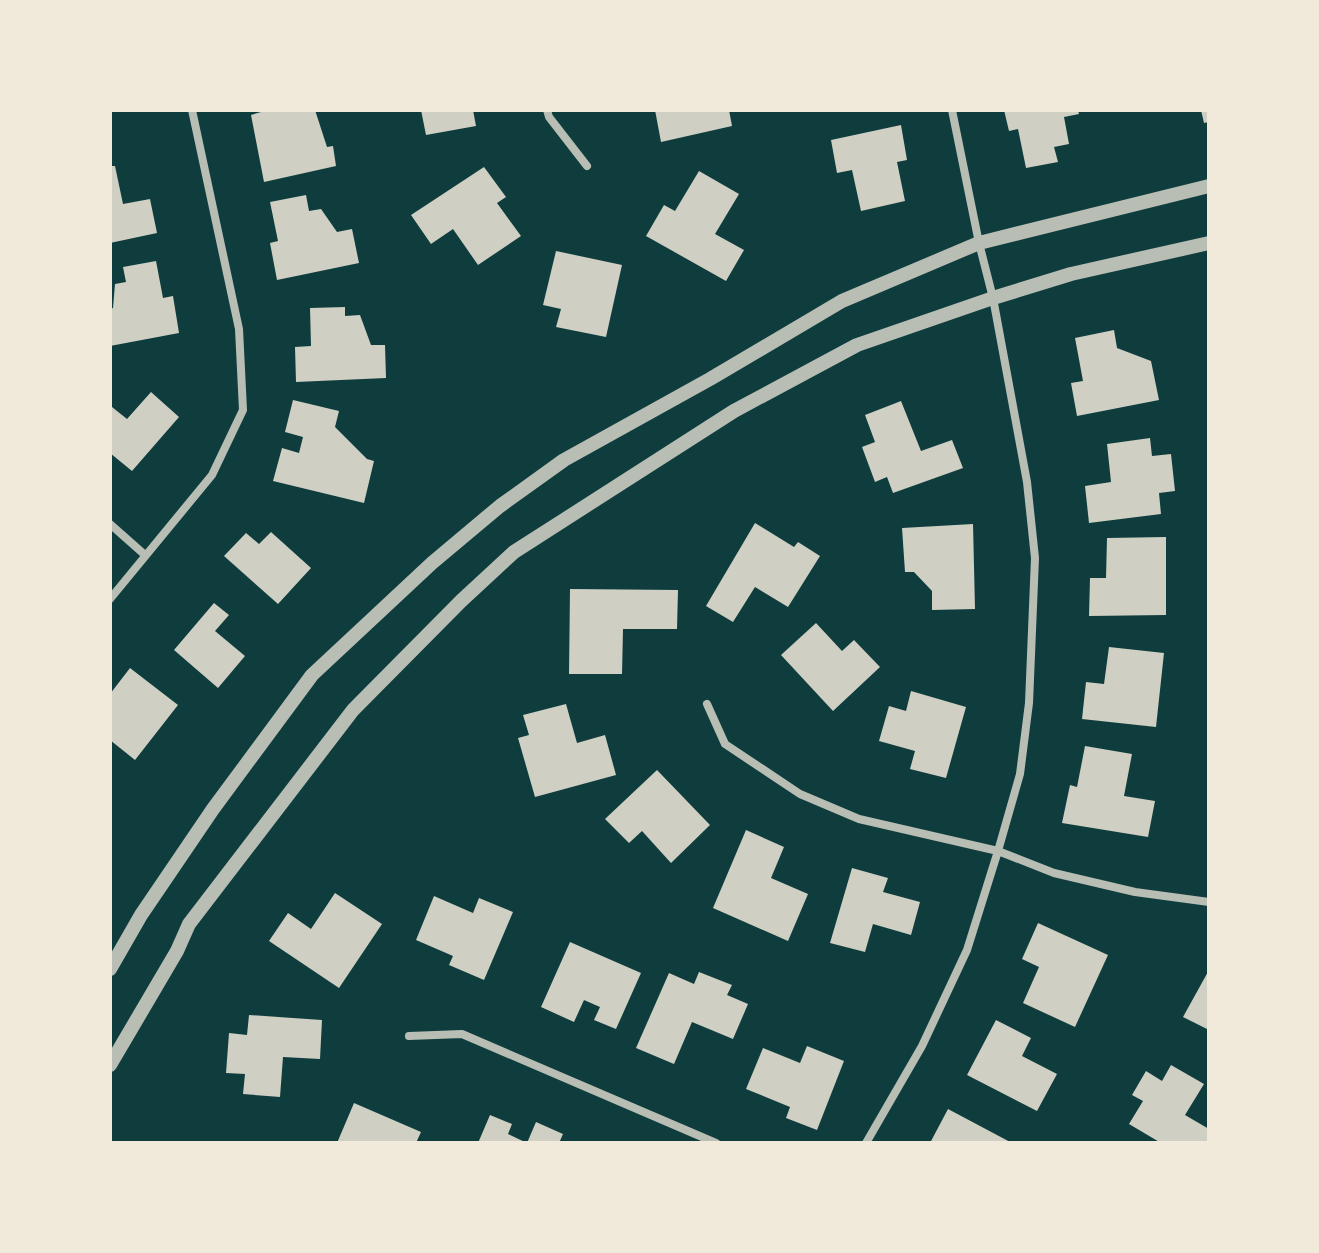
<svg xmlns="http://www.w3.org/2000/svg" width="1319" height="1253" font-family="'Varela Round',sans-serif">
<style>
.building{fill:#cfcfc3}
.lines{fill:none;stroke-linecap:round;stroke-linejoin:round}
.minor{stroke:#b8beb3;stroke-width:8}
.tertiary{stroke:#b8beb3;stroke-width:14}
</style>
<rect width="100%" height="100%" fill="#0f3d3e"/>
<!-- building -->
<path class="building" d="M268 110H315L327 147 333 146 336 166 264 182 251 115Z
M421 110H473L476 126 426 135Z
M655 110H729L732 126 661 142Z
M1004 110H1078L1079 114 1064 117 1069 144 1054 147 1058 162 1026 168 1018 129 1009 131Z
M1201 110H1209V122L1204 123Z
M901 125 907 160 897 162 905 201 861 211 852 170 837 173 831 140Z
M110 166H115L123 204 150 199 157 233 110 243Z
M484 167 506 197 497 203 521 236 478 265 453 229 431 244 411 215Z
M699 171 739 194 715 234 744 250 726 281 646 236 664 205 675 211Z
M306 195 309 211 321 209 337 232 352 229 359 263 277 280 270 243 278 241 270 202Z
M556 251 622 265 606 337 556 327 561 309 543 305Z
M156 261 163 298 173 296 179 333 110 346V309L113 308 115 284 126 282 123 267Z
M345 307V316L360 315 371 345H385L386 378 296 382 295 347 311 346 310 308Z
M1114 330 1117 348 1151 361 1159 400 1077 416 1071 383 1083 381 1075 338Z
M151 392 179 417 132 471 110 453V410L112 407 127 419Z
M293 400 339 411 335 427 367 459 374 461 364 503 273 481 282 448 299 453 303 437 285 432Z
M901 401 921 451 952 440 963 468 893 493 887 477 875 482 862 447 875 442 865 415Z
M1150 438 1152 456 1171 454 1175 491 1159 493 1161 514 1089 523 1085 486 1111 482 1107 444Z
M755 523 794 547 798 542 820 556 788 607 755 587 733 622 706 606Z
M973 524 975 609 932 610V591L914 572H905L902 528Z
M271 532 311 568 278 604 224 556 246 533 259 544Z
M1166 537V615L1089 616 1090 578H1106L1107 538Z
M570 589 678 590 677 629H623L622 674H569Z
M214 603 229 615 215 631 245 656 218 688 174 650Z
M816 623 842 651 854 640 880 667 833 711 781 655Z
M1109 647 1164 653 1156 727 1082 719 1086 682 1104 684Z
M130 668 178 705 135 760 110 740V694Z
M911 691 966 707 946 778 910 769 915 751 879 741 889 706 906 711Z
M566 704 577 743 605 735 616 775 535 797 518 738 529 735 523 715Z
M1085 746 1132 754 1124 796 1155 801 1148 837 1062 823 1070 785 1077 787Z
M657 770 710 825 671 863 642 831 629 843 605 819Z
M746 830 784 847 771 878 808 894 788 941 713 908Z
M852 868 888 878 883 892 920 902 911 935 873 924 865 952 830 943Z
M335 893 382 924 339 988 269 941 288 913 311 929Z
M434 896 473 913 479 898 513 912 484 980 449 965 453 956 416 940Z
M1038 923 1108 955 1075 1027 1023 1003 1039 967 1022 959Z
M570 942 641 973 616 1029 594 1020 600 1007 584 1000 574 1022 541 1007Z
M1209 970V1030L1183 1017Z
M699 972 732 985 727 995 748 1004 733 1039 692 1022 674 1064 636 1048 669 973 694 984Z
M249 1015 322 1020 320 1059 283 1057 280 1097 243 1094 245 1074 226 1073 229 1033 247 1035Z
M996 1020 1031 1038 1022 1056 1057 1074 1037 1111 967 1075Z
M807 1046 844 1061 817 1130 786 1118 790 1107 746 1089 763 1048 800 1063Z
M1171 1065 1204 1084 1185 1115 1209 1129V1143H1161L1129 1124 1143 1101 1132 1095 1146 1071 1162 1081Z
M354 1103 421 1132 416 1143H337Z
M948 1109 1012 1143H930Z
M490 1115 512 1124 508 1134 527 1143 536 1122 563 1134 559 1143H478Z"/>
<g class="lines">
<!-- minor -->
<path class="minor" d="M547 110 549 117 587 166
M110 524 145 555
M110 599 212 475 243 410 239 329 192 110
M707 704 725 744 800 794 859 819 998 851 1054 873 1135 892 1209 902
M409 1036 462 1034 716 1143
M866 1143 922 1046 967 950 998 851 1020 774 1029 703 1035 558 1027 482 993 298 979 243 952 110"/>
<!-- tertiary -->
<path class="tertiary" d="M110 969 141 915 213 809 312 675 432 563 500 506 564 460 710 379 842 301 979 243 1209 186
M110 1065 177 951 189 924 353 710 461 601 514 552 734 411 857 345 993 298 1071 274 1209 243"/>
</g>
<!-- border -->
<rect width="1319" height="1253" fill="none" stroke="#f1e9da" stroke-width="224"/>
</svg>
